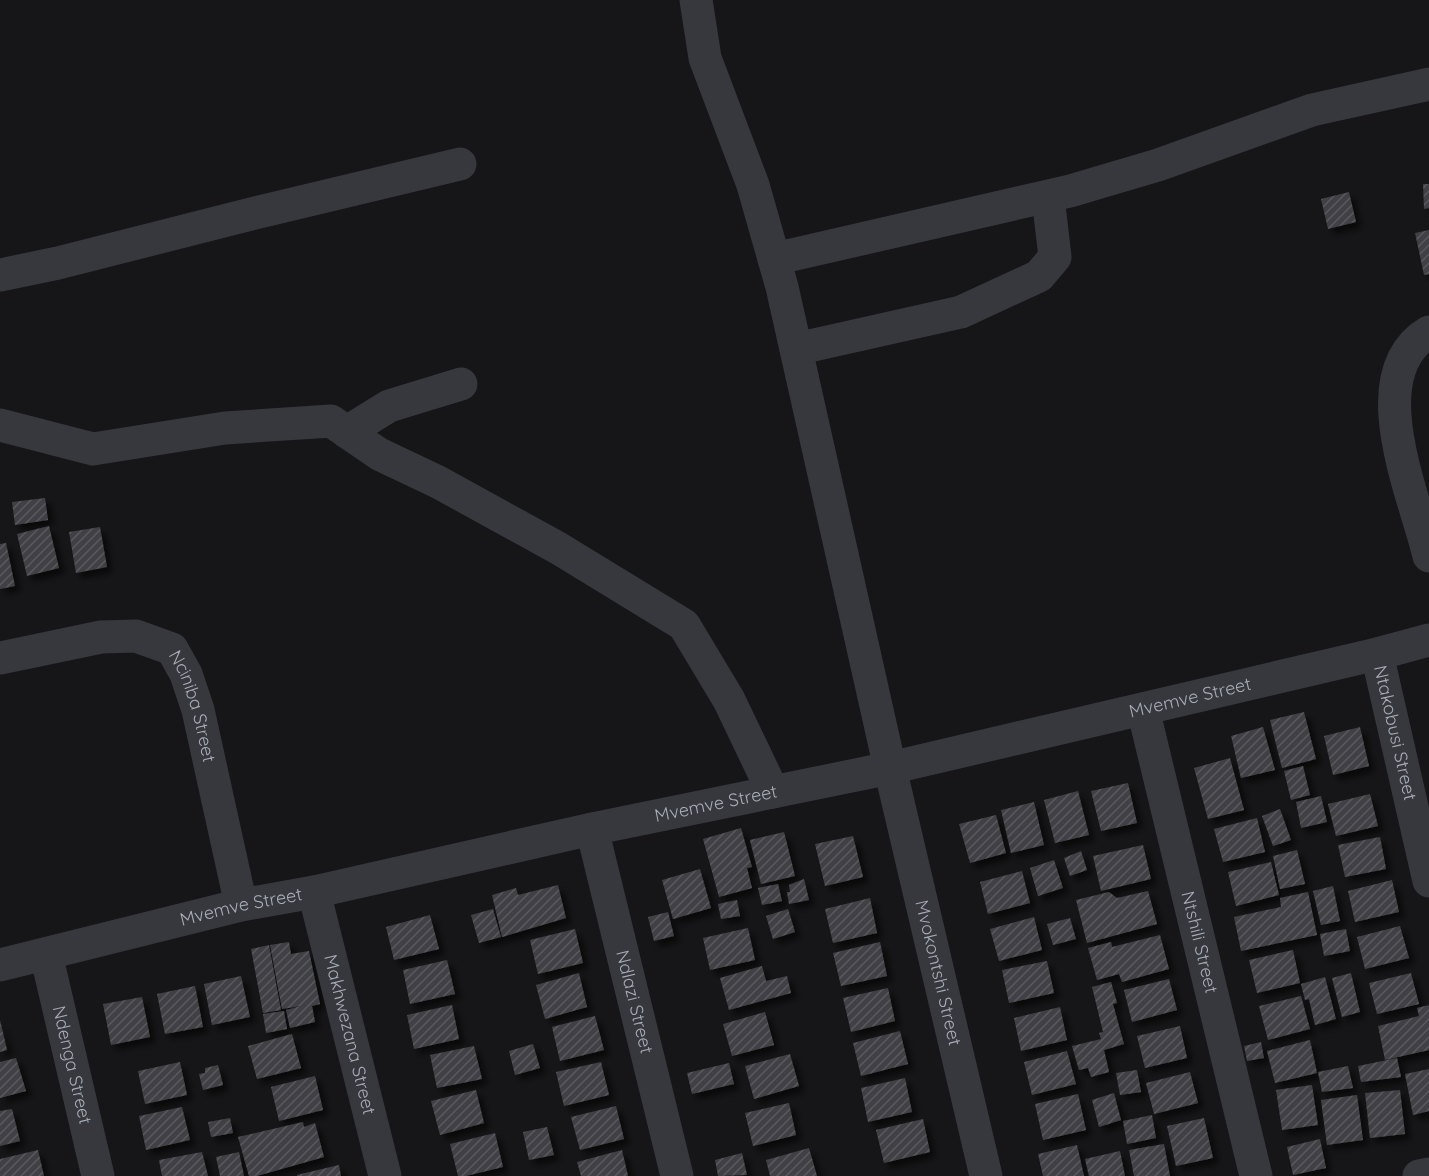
<svg xmlns="http://www.w3.org/2000/svg" width="1429" height="1176" font-family="Quicksand,sans-serif">
<style>
.building{fill:url(#building-hatch);filter:url(#shadow)}
.lines{fill:none;stroke-linecap:round;stroke-linejoin:round}
.minor{stroke:#37383d;stroke-width:33}
.labels{text-anchor:middle;stroke-width:4.5;stroke-linejoin:round;paint-order:stroke}
.street-label{font-size:18px;fill:#a8adb8;stroke:#111113}
</style>
<defs>
<pattern id="building-hatch" width="6" height="6" patternUnits="userSpaceOnUse" patternTransform="scale(1.5)"><rect width="6" height="6" fill="#404145"/><path d="M-1 1l2-2M0 6l6-6M5 7l2-2" fill="none" stroke="#595a5e"/></pattern>
<filter id="shadow"><feDropShadow dx="5.5" dy="5.5" stdDeviation="3" flood-color="#0009"/></filter>
</defs>
<rect width="100%" height="100%" fill="#161618"/>
<!-- building -->
<path class="building" d="M1423 184H1429V208L1424 209Z
M1349 192 1356 222 1328 229 1321 199Z
M1429 230V274L1424 275 1415 233Z
M45 498 48 520 15 525 12 502Z
M49 526 59 568 27 576 17 534Z
M100 527 107 567 76 573 69 532Z
M6 543 15 586 0 589V544Z
M1304 712 1316 759 1282 768 1270 720Z
M1263 727 1275 770 1241 778 1231 736Z
M1360 727 1369 766 1333 775 1324 736Z
M1230 758 1244 810 1208 819 1194 768Z
M1303 766 1310 795 1291 800 1284 771Z
M1128 783 1137 823 1101 831 1091 791Z
M1078 791 1089 835 1055 843 1044 800Z
M1370 794 1378 826 1336 836 1328 804Z
M1321 796 1327 822 1301 828 1296 802Z
M1034 802 1044 845 1011 853 1001 810Z
M1280 809 1291 840 1273 846 1262 816Z
M996 815 1006 853 970 863 959 824Z
M1257 818 1265 852 1223 862 1214 829Z
M741 828 752 867 747 868 752 888 719 897 703 839Z
M784 832 795 876 761 884 750 840Z
M853 836 863 877 825 886 815 844Z
M1380 837 1386 869 1345 877 1338 845Z
M1143 845 1151 879 1101 891 1093 856Z
M1297 850 1305 884 1280 889 1273 856Z
M1081 851 1087 870 1070 876 1064 858Z
M1054 860 1063 888 1038 896 1030 868Z
M1271 862 1279 895 1236 906 1228 872Z
M700 869 711 908 673 919 662 880Z
M1022 871 1030 903 988 914 980 882Z
M804 879 809 900 789 904 787 892H790L789 885Z
M1392 880 1399 912 1355 922 1348 891Z
M778 884 782 901 762 905 758 888Z
M558 885 566 918 502 937 492 895 516 888 518 895Z
M1333 886 1340 921 1321 925 1313 891Z
M1148 891 1157 924 1087 943 1076 900 1109 892 1117 898Z
M1308 892 1317 935 1241 951 1234 917 1281 907 1280 898Z
M870 898 877 933 833 943 825 909Z
M737 900 740 916 721 919 718 904Z
M493 909 501 937 479 943 471 915Z
M788 909 795 932 773 939 766 916Z
M668 912 674 936 654 941 648 917Z
M430 915 439 949 394 960 386 927Z
M1034 917 1042 950 999 961 990 929Z
M1070 918 1076 939 1053 945 1047 924Z
M1400 926 1409 958 1365 969 1357 937Z
M748 928 755 960 710 970 703 938Z
M575 929 583 963 538 974 530 940Z
M1346 929 1350 951 1324 956 1320 934Z
M1160 935 1169 969 1122 982 1119 974 1097 980 1088 948 1111 942 1112 947Z
M289 942 291 954 309 951 320 1004 312 1006 315 1022 290 1028 286 1010 301 1006 282 1009 270 945Z
M880 942 887 976 841 986 833 953Z
M269 945 281 1010 263 1013 251 949Z
M1293 950 1300 983 1257 993 1249 960Z
M447 960 455 994 410 1004 403 970Z
M1047 961 1054 993 1009 1003 1002 970Z
M762 966 766 981 787 976 791 993 729 1010 720 978Z
M579 973 587 1007 545 1019 536 985Z
M1351 973 1360 1012 1342 1017 1332 978Z
M1411 973 1419 1004 1377 1014 1369 983Z
M241 976 250 1017 212 1025 204 984Z
M1325 977 1336 1019 1315 1025 1309 999 1305 1000 1301 984Z
M1169 979 1177 1010 1132 1022 1124 990Z
M1111 982 1117 1003 1113 1004 1124 1044 1104 1050 1109 1072 1091 1077 1088 1068 1079 1070 1072 1046 1101 1039 1099 1033 1103 1032 1092 987Z
M195 986 203 1027 165 1034 157 994Z
M888 988 895 1021 851 1032 843 998Z
M1301 996 1310 1029 1268 1040 1259 1006Z
M142 997 150 1037 111 1045 103 1004Z
M452 1005 459 1039 414 1049 407 1015Z
M1429 1005V1050L1385 1060 1378 1026 1419 1016 1417 1008Z
M1060 1007 1067 1040 1021 1051 1014 1018Z
M284 1011 287 1029 266 1033 263 1014Z
M765 1012 774 1045 732 1056 723 1024Z
M595 1016 604 1050 560 1061 552 1027Z
M0 1020 7 1050 0 1052Z
M1180 1026 1187 1058 1145 1068 1137 1036Z
M900 1031 908 1064 861 1076 853 1043Z
M292 1034 301 1068 257 1079 248 1046Z
M1310 1040 1317 1073 1275 1083 1267 1051Z
M1261 1042 1264 1058 1247 1061 1244 1046Z
M533 1044 540 1068 515 1075 509 1051Z
M474 1046 482 1079 437 1088 430 1055Z
M1067 1051 1076 1084 1032 1095 1024 1062Z
M790 1054 799 1086 754 1099 745 1066Z
M16 1058 26 1091 0 1098V1062Z
M1397 1058 1401 1077 1361 1082 1358 1066Z
M180 1062 187 1095 145 1104 138 1071Z
M601 1062 609 1095 564 1106 556 1072Z
M729 1063 734 1084 692 1094 687 1073Z
M218 1065 223 1085 203 1090 199 1074 205 1073V1068Z
M1348 1066 1353 1088 1322 1092 1318 1072Z
M1429 1069V1111L1413 1115 1405 1074Z
M1137 1070 1141 1092 1120 1095 1116 1073Z
M1190 1072 1198 1103 1154 1114 1146 1083Z
M315 1076 323 1110 279 1121 271 1087Z
M905 1078 912 1112 868 1122 861 1088Z
M1312 1085 1318 1125 1282 1130 1276 1090Z
M476 1090 484 1123 440 1135 431 1101Z
M1400 1090 1405 1134 1370 1138 1365 1093Z
M1114 1093 1121 1120 1099 1127 1092 1100Z
M1078 1094 1086 1130 1043 1140 1035 1104Z
M1357 1095 1363 1140 1327 1145 1321 1100Z
M789 1103 796 1135 753 1146 745 1113Z
M616 1106 624 1139 580 1150 571 1117Z
M182 1107 190 1140 146 1150 139 1116Z
M12 1109 20 1141 0 1146V1111Z
M1152 1115 1156 1138 1127 1144 1123 1121Z
M230 1118 233 1133 211 1137 208 1122Z
M1204 1118 1213 1158 1176 1166 1167 1126Z
M923 1119 930 1152 884 1163 876 1130Z
M303 1122 304 1127 315 1123 324 1157 257 1176H249L238 1137Z
M547 1127 554 1155 529 1160 523 1132Z
M495 1133 503 1167 466 1176H458L450 1144Z
M1320 1139 1326 1168 1293 1175 1287 1147Z
M1164 1144 1170 1176H1134L1129 1150Z
M1077 1145 1084 1176H1043L1038 1154Z
M809 1148 817 1176H770L766 1160Z
M38 1150 44 1176H0V1159Z
M622 1150 628 1176H581L577 1162Z
M1120 1151 1125 1176H1089L1085 1159Z
M202 1152 208 1176H162L159 1160Z
M239 1152 244 1176H220L216 1157Z
M742 1153 747 1175 718 1176 715 1160Z
M339 1165 341 1176H297V1175Z"/>
<g class="lines">
<!-- minor -->
<g class="minor">
<path id="s1" d="M696 0 705 58 753 185 782 287 890 768 986 1176"/>
<path d="M774 259 1070 191 1158 165 1312 110 1429 84"/>
<path d="M0 275 58 263 255 213 460 164"/>
<path d="M1429 332C1359 374 1415 496 1429 556"/>
<path d="M796 349 961 312 1039 276 1055 257 1048 197"/>
<path d="M0 425 93 449 225 428 331 421 379 454 438 482 558 548 684 625 729 700 773 792"/>
<path d="M347 432 389 406 461 384"/>
<path id="s2" d="M1377 654 1429 881"/>
<path id="s3" d="M0 658 101 637 136 636 172 649 186 674 198 710 241 905"/>
<path id="s4" d="M1143 709 1256 1176"/>
<path id="s5" d="M592 829 677 1176"/>
<path id="s6" d="M314 892 385 1176"/>
<path id="s7" d="M46 954 98 1176"/>
<path id="s8" d="M0 965 241 905 314 892 592 829 890 768 1377 654 1429 640"/>
<path d="M1419 1176 1429 1174"/>
</g>
</g>
<g class="labels">
<!-- street labels -->
<g class="street-label">
<text dy="6" stroke="none"><textPath href="#s8" startOffset="1220">Mvemve Street</textPath></text>
<text dy="6" stroke="none"><textPath href="#s3" startOffset="238">Nciniba Street</textPath></text>
<text dy="6" stroke="none"><textPath href="#s2" startOffset="81">Ntakobusi Street</textPath></text>
<text dy="6" stroke="none"><textPath href="#s8" startOffset="734">Mvemve Street</textPath></text>
<text dy="6" stroke="none"><textPath href="#s8" startOffset="248">Mvemve Street</textPath></text>
<text dy="6" stroke="none"><textPath href="#s4" startOffset="240">Ntshili Street</textPath></text>
<text dy="6" stroke="none"><textPath href="#s1" startOffset="1004">Mvokontshi Street</textPath></text>
<text dy="6" stroke="none"><textPath href="#s5" startOffset="178">Ndlazi Street</textPath></text>
<text dy="6" stroke="none"><textPath href="#s6" startOffset="147">Makhwezana Street</textPath></text>
<text dy="6" stroke="none"><textPath href="#s7" startOffset="114">Ndenga Street</textPath></text>
</g>
</g>
</svg>
